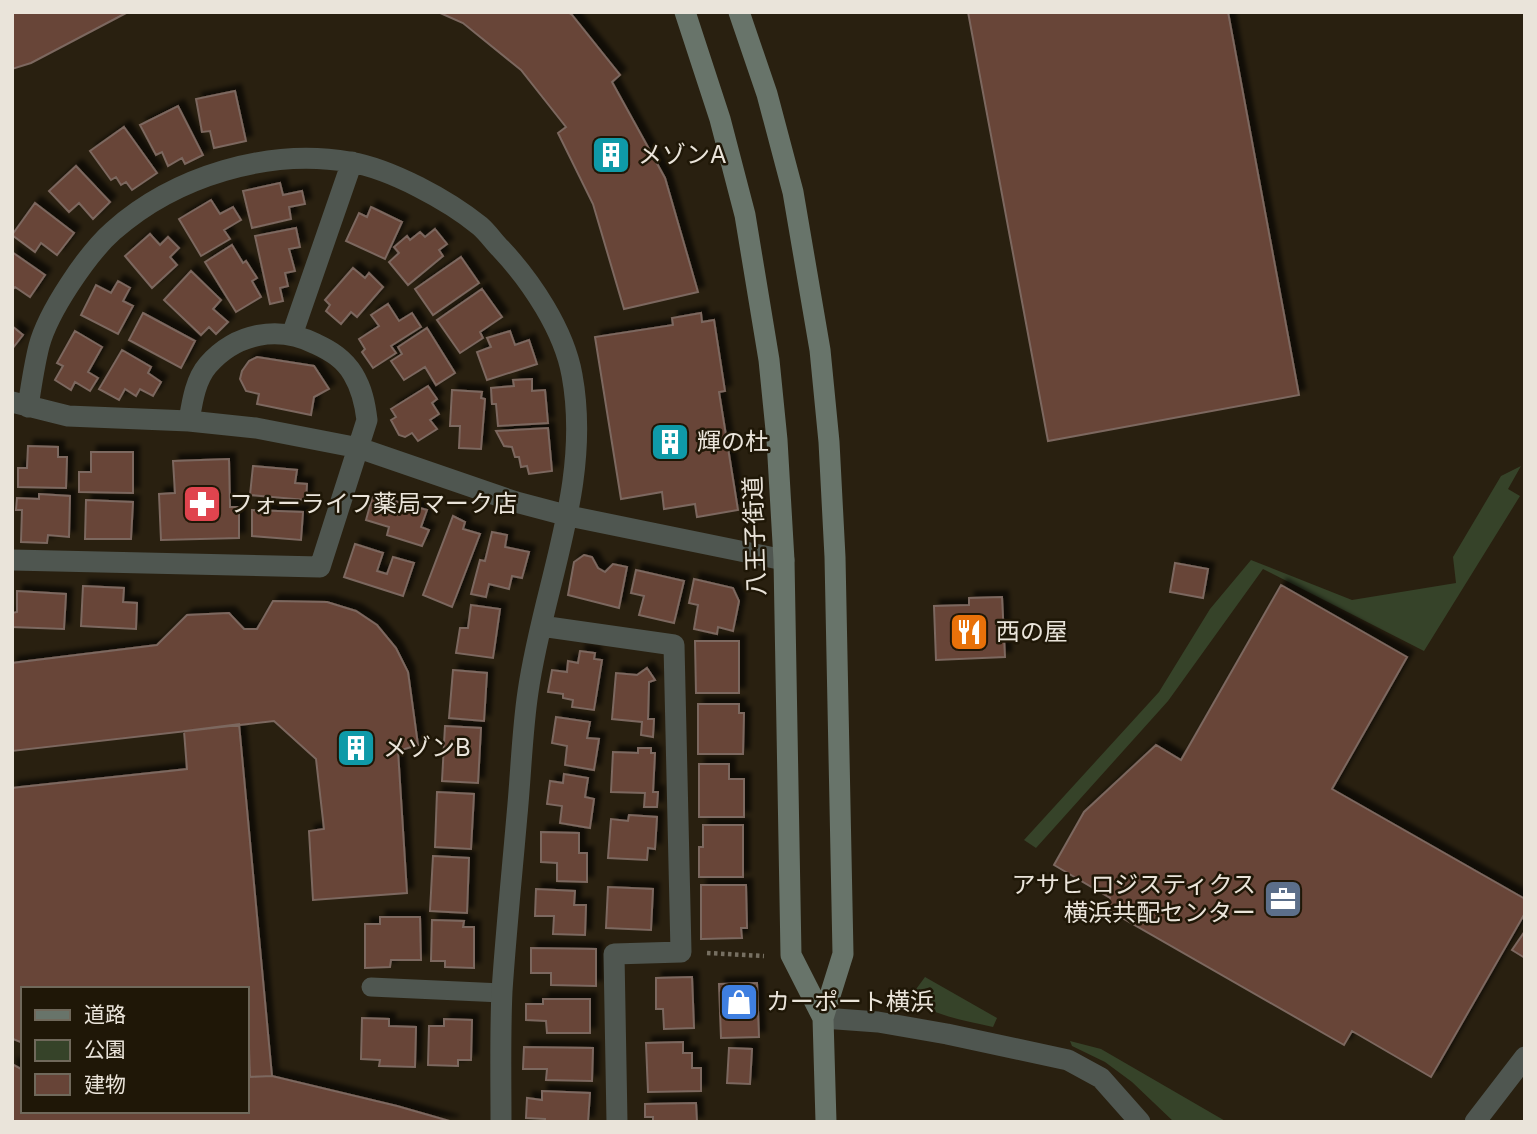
<svg xmlns="http://www.w3.org/2000/svg" width="1537" height="1134" font-family="Inter,'Noto Sans JP',sans-serif">
<style>
.green{fill:#364329}
.building{fill:#674437;stroke:#7c675f;stroke-width:2;filter:url(#shadow)}
.lines{fill:none;stroke-linecap:round;stroke-linejoin:round}
.path{stroke:#766f61;stroke-width:4.5;stroke-dasharray:3.5 3.5;stroke-linecap:butt}
.lane{stroke:#4f5650;stroke-width:19}
.street{stroke:#4f5650;stroke-width:21}
.secondary{stroke:#68746a;stroke-width:21}
.labels{text-anchor:middle;stroke-width:5;stroke-linejoin:round;paint-order:stroke}
.poi-label{font-size:24px;fill:#eae4da;stroke:#1f1707;text-anchor:start}
.street-label{font-size:24px;fill:#eae4da;stroke:#1f1707}
</style>
<defs>
<filter id="shadow"><feDropShadow dx="6" dy="-6" stdDeviation="2" flood-color="#0009"/></filter>
</defs>
<rect width="100%" height="100%" fill="#292010"/>
<!-- green -->
<path class="green" d="M1521 466 1508 489 1520 496 1424 651 1263 569 1168 701 1036 848 1024 840 1159 692 1210 609 1251 560 1352 600 1456 583 1453 557 1501 476Z
M925 977 997 1018 993 1027C966 1020 931 1017 911 996Z
M1070 1041 1101 1049 1227 1122H1174L1132 1082 1105 1062 1072 1046Z"/>
<!-- building -->
<path class="building" d="M12 12H128L31 63 12 69Z
M438 12H568L572 15 620 75 612 82 665 178 698 292 624 309 593 204 558 133 566 127 521 70 463 23Z
M968 12H1228L1299 395 1048 441Z
M235 91 246 141 214 148 210 131 202 132 196 99Z
M178 106 203 155 185 164 182 158 168 166 162 152 156 155 140 125Z
M124 127 157 173 132 190 126 182 121 185 116 177 111 180 90 151Z
M76 166 110 202 93 219 79 203 69 212 49 191Z
M280 183 283 195 302 191 305 204 289 207 291 219 252 228 243 191Z
M211 200 220 214 233 207 241 220 224 230 230 239 201 256 179 219Z
M35 203 74 233 57 255 41 243 35 252 12 235Z
M371 207 402 222 385 259 346 241 359 213 367 217Z
M296 228 300 247 289 249 295 271 285 273 288 286 280 288 283 301 270 304 255 236Z
M435 229 447 244 439 250 443 256 408 285 389 262 399 253 394 247 407 236 410 240 420 232 425 237Z
M150 234 160 245 168 237 179 248 170 257 177 265 152 288 125 256Z
M232 245 243 263 246 261 257 278 252 281 261 297 236 312 205 262Z
M12 252 45 275 30 297 15 287 12 290Z
M461 257 479 283 433 315 415 289Z
M353 268 365 278 369 273 383 287 357 317 351 312 341 324 326 311 330 305 325 300Z
M191 271 221 300 213 309 228 322 216 334 209 327 201 335 164 300Z
M118 281 130 288 123 301 133 306 118 334 81 315 96 285 111 293Z
M482 289 502 317 480 332 483 338 460 353 437 320Z
M388 304 399 321 412 313 421 327 391 346 396 353 373 368 362 352 365 349 359 339 379 326 371 315Z
M143 313 195 341 181 368 129 340Z
M701 313 702 322 714 320 725 391 719 392 738 510 697 517 695 504 664 509 662 492 621 499 595 337 673 325 672 318Z
M12 326 23 335 12 349Z
M427 328 455 373 436 385 425 367 404 380 391 361 402 354 398 347Z
M75 331 102 347 88 372 98 378 90 391 75 382 71 390 55 380 63 366 57 363Z
M510 331 515 345 529 340 537 364 487 380 477 352 491 347 487 338Z
M122 350 151 367 148 373 161 382 153 396 140 389 136 396 125 389 119 400 99 389Z
M257 357 314 366 329 389 314 397 311 415 257 404 259 394 246 391 240 379 242 371 249 361Z
M532 379V391L545 390 548 423 498 426 496 404H492L491 388 514 386 513 380Z
M428 386 437 399 432 403 439 414 430 420 437 429 418 441 412 433 405 437 399 435 391 420 396 417 391 409Z
M452 390 482 392 481 398 485 399 481 449 459 448 460 426H450Z
M548 428 552 471 529 474 527 466 521 467 519 457H515L512 447 504 446 496 431Z
M28 446 58 447V457H67L66 488 18 487V468H27Z
M91 452H133V493L79 492V472H91Z
M229 459 230 507H239V538L161 540 159 494 175 493 173 461Z
M253 466 297 470 295 483 307 484 306 500 250 495Z
M39 494 70 496 69 537 48 535 47 543 21 542 22 510H16L17 498 39 499Z
M373 495 427 510 421 527 429 530 422 546 387 535 389 527 366 520Z
M86 500 133 502 131 539H85Z
M252 510 303 512 301 540 252 536Z
M453 516 465 522 463 529 480 534 452 607 423 595Z
M492 532 507 535 505 547 529 552 522 578 512 576 509 589 489 584 486 597 471 594 480 560 485 561Z
M355 544 383 553 377 571 387 574 393 557 414 563 403 596 344 577Z
M584 555 592 557 598 568 605 572 613 564 627 567 619 608 568 595 574 562Z
M1175 563 1208 569 1203 598 1170 592Z
M636 570 684 581 674 623 639 615 644 596 631 593Z
M694 579 733 588 739 601 733 631 718 627 717 634 694 629 698 605 689 603Z
M1281 585 1407 657 1332 789 1525 899V913L1431 1077 1352 1031 1344 1045 1105 908 1110 898 1054 865 1084 812 1156 745 1181 760Z
M83 586 124 588 123 602 137 603 136 629 81 626Z
M17 591 66 594 64 629 12 627V613L17 612Z
M1002 597 1005 657 936 660 934 606 969 605V598Z
M273 601 327 602 356 611 377 625 396 648 408 672 418 745 398 751 407 893 313 900 309 831 324 829 316 759 274 721 12 751V663L157 645 187 615 229 613 244 629H257Z
M471 605 500 609 493 658 456 653 460 628H468Z
M695 641H739V693H696Z
M580 651 595 653 594 659 602 660 594 710 572 707 573 700 563 698V694L548 692 552 670 567 672 568 661 578 663Z
M647 668 655 680 649 682 648 719H654L653 737 641 735 642 722 612 719 616 673 637 675Z
M453 670 487 673 484 721 449 718Z
M698 704H739V713H744L743 754H698Z
M556 717 590 722 587 738 599 739 594 770 565 765 567 746 552 743Z
M239 724 272 1076 250 1077 247 989H23V1043L13 1039 12 788 187 769 184 731Z
M445 726 481 728 478 783 442 781Z
M638 748H651V753H655L653 792H658L657 807H644L645 793 611 792 613 752 638 753Z
M699 764H729V779H744V817H699Z
M564 774 588 778 585 797 594 799 590 828 560 823 562 806 547 804 550 781 563 783Z
M437 792 474 794 471 849 435 847Z
M629 815 657 817 655 849 648 848 647 860 608 858 611 819 628 821Z
M703 825H743V877H699V847H703Z
M541 832 579 833V853H587V882L557 881V863L541 862Z
M433 856 469 858 467 913 430 911Z
M701 885H746L747 928H741L742 938 701 939Z
M608 887 653 889 651 930 606 928Z
M536 889 575 891 574 905H586L585 935 553 934 554 916H535Z
M380 917H420L421 960H391L390 967 365 968V924H380Z
M432 920 464 921 463 927H474V968L445 967V961H431Z
M1525 931V958L1512 950Z
M531 948 596 949V986L551 985V973H531Z
M692 977 694 1028 664 1029 663 1009H656V978Z
M757 983 759 1037 721 1038 719 984Z
M543 999H590V1033H547L546 1021 526 1020V1004H543Z
M362 1018 389 1019V1026L416 1027 415 1067 379 1066 380 1060 361 1059Z
M444 1019 472 1020 471 1060H458V1066L428 1065 429 1026H444Z
M683 1042V1053H692V1068H701V1091L648 1092 646 1043Z
M524 1047 593 1048 592 1081 546 1080 547 1069H523Z
M729 1048 752 1049 750 1084 727 1083Z
M12 1064 23 1070V1111H247V1077L272 1076 397 1106 453 1122H12Z
M542 1091 590 1093 588 1122H545V1119L526 1118 527 1098 542 1100Z
M696 1103 697 1122H653V1117H645V1104Z"/>
<g class="lines">
<!-- path -->
<path class="path" d="M707 953 764 956"/>
<!-- lane -->
<path class="lane" d="M371 987 502 993"/>
<!-- street -->
<path class="street" d="M292 335 352 162
M12 402 68 416 189 421 256 428 359 448 516 502 569 516 784 560
M28 407C31 387 34 366 39 346 48 312 87 254 113 231 175 176 268 148 350 162 391 169 448 200 480 226 488 233 494 242 501 249 531 281 564 330 572 375 592 484 543 585 528 692 522 732 521 774 517 815 512 873 506 932 502 991 500 1034 501 1078 501 1122
M12 560 320 567 367 420C365 403 362 389 353 374 344 359 331 351 316 344 278 325 236 333 208 365 195 380 192 403 189 421
M541 626 674 645 681 952 614 954 617 1122
M823 1018 878 1022 947 1034 1068 1060 1101 1078 1140 1122
M1475 1122 1525 1057"/>
<!-- secondary -->
<path class="secondary" d="M685 12 720 119 745 215 769 360 777 440 784 560 791 955 823 1018
M739 12 767 94 793 192 820 350 829 442 835 557 843 954 823 1018 826 1122"/>
</g>
<!-- icons -->
<defs>
<g id="building-square" transform="scale(2.0125)"><rect x="-9" y="-9" width="18" height="18" rx="4" fill="#0f9aa8" stroke="#1f1707"/><path d="M-4-6H4V6H1V3H-1V6H-4ZM-2.5-4.3h1.7v1.8h-1.7ZM.8-4.3h1.7v1.8H.8ZM-2.5-1h1.7V.8h-1.7ZM.8-1h1.7V.8H.8Z" fill="#fff"/></g>
<g id="pharmacy-square" transform="scale(2.0125)"><rect x="-9" y="-9" width="18" height="18" rx="4" fill="#e0444e" stroke="#1f1707"/><path d="M-2-6h4v4h4v4h-4v4h-4v-4h-4v-4h4Z" fill="#fff"/></g>
<g id="restaurant-square" transform="scale(2.0125)"><rect x="-9" y="-9" width="18" height="18" rx="4" fill="#e8710a" stroke="#1f1707"/><path d="M-5-6h1v4h1v-4h1v4h1v-4h1v5L-1.5 .5V6h-2V.5L-5-1ZM5-6V6H3V1.5H1.5Q1.5-4 5-6Z" fill="#fff"/></g>
<g id="office-square" transform="scale(2.0125)"><rect x="-9" y="-9" width="18" height="18" rx="4" fill="#5c6f8a" stroke="#1f1707"/><path d="M-6-3h4V-5.5h4V-3h4V5H-6ZM-1-4.5V-3h2v-1.5ZM-6 0V1H6V0Z" fill="#fff"/></g>
<g id="shop-square" transform="scale(2.0125)"><rect x="-9" y="-9" width="18" height="18" rx="4" fill="#3f7fe0" stroke="#1f1707"/><path d="M-5-2.5h2.3a2.7 3.5 0 0 1 5.4 0H5L5.5 6h-11ZM-1.5-2.5h3a1.5 2.3 0 0 0-3 0Z" fill="#fff"/></g>
</defs>
<g fill-rule="evenodd">
<use href="#building-square" x="611" y="155"/>
<use href="#building-square" x="670" y="442"/>
<use href="#pharmacy-square" x="202" y="504"/>
<use href="#restaurant-square" x="969" y="632"/>
<use href="#building-square" x="356" y="748"/>
<use href="#office-square" x="1283" y="899"/>
<use href="#shop-square" x="739" y="1002"/>
</g>
<g class="labels">
<!-- poi labels -->
<g class="poi-label">
<text x="638" y="163">メゾンA</text>
<text x="697" y="450">輝の杜</text>
<text x="229" y="512">フォーライフ薬局マーク店</text>
<text x="996" y="640">西の屋</text>
<text x="383" y="756">メゾンB</text>
<text x="1256" y="893" text-anchor="end">アサヒ ロジスティクス<tspan x="1256" dy="28">横浜共配センター</tspan></text>
<text x="766" y="1010">カーポート横浜</text>
</g>
<!-- street labels -->
<g class="street-label">
<text transform="translate(755 536) rotate(-92)" y="8">八王子街道</text>
</g>
</g>
<!-- border -->
<rect width="1537" height="1134" fill="none" stroke="#eae4da" stroke-width="28"/>
<!-- legend -->
<rect x="21" y="987" width="228" height="126" fill="#1f1707" stroke="#70695b" stroke-width="2"/>
<rect x="35" y="1010" width="35" height="10" fill="#68746a" stroke="#70695b" stroke-width="2"/>
<text x="84" y="1022" font-size="21" fill="#eae4da">道路</text>
<rect x="35" y="1040" width="35" height="21" fill="#364329" stroke="#70695b" stroke-width="2"/>
<text x="84" y="1057" font-size="21" fill="#eae4da">公園</text>
<rect x="35" y="1074" width="35" height="21" fill="#674437" stroke="#70695b" stroke-width="2"/>
<text x="84" y="1092" font-size="21" fill="#eae4da">建物</text>
</svg>
